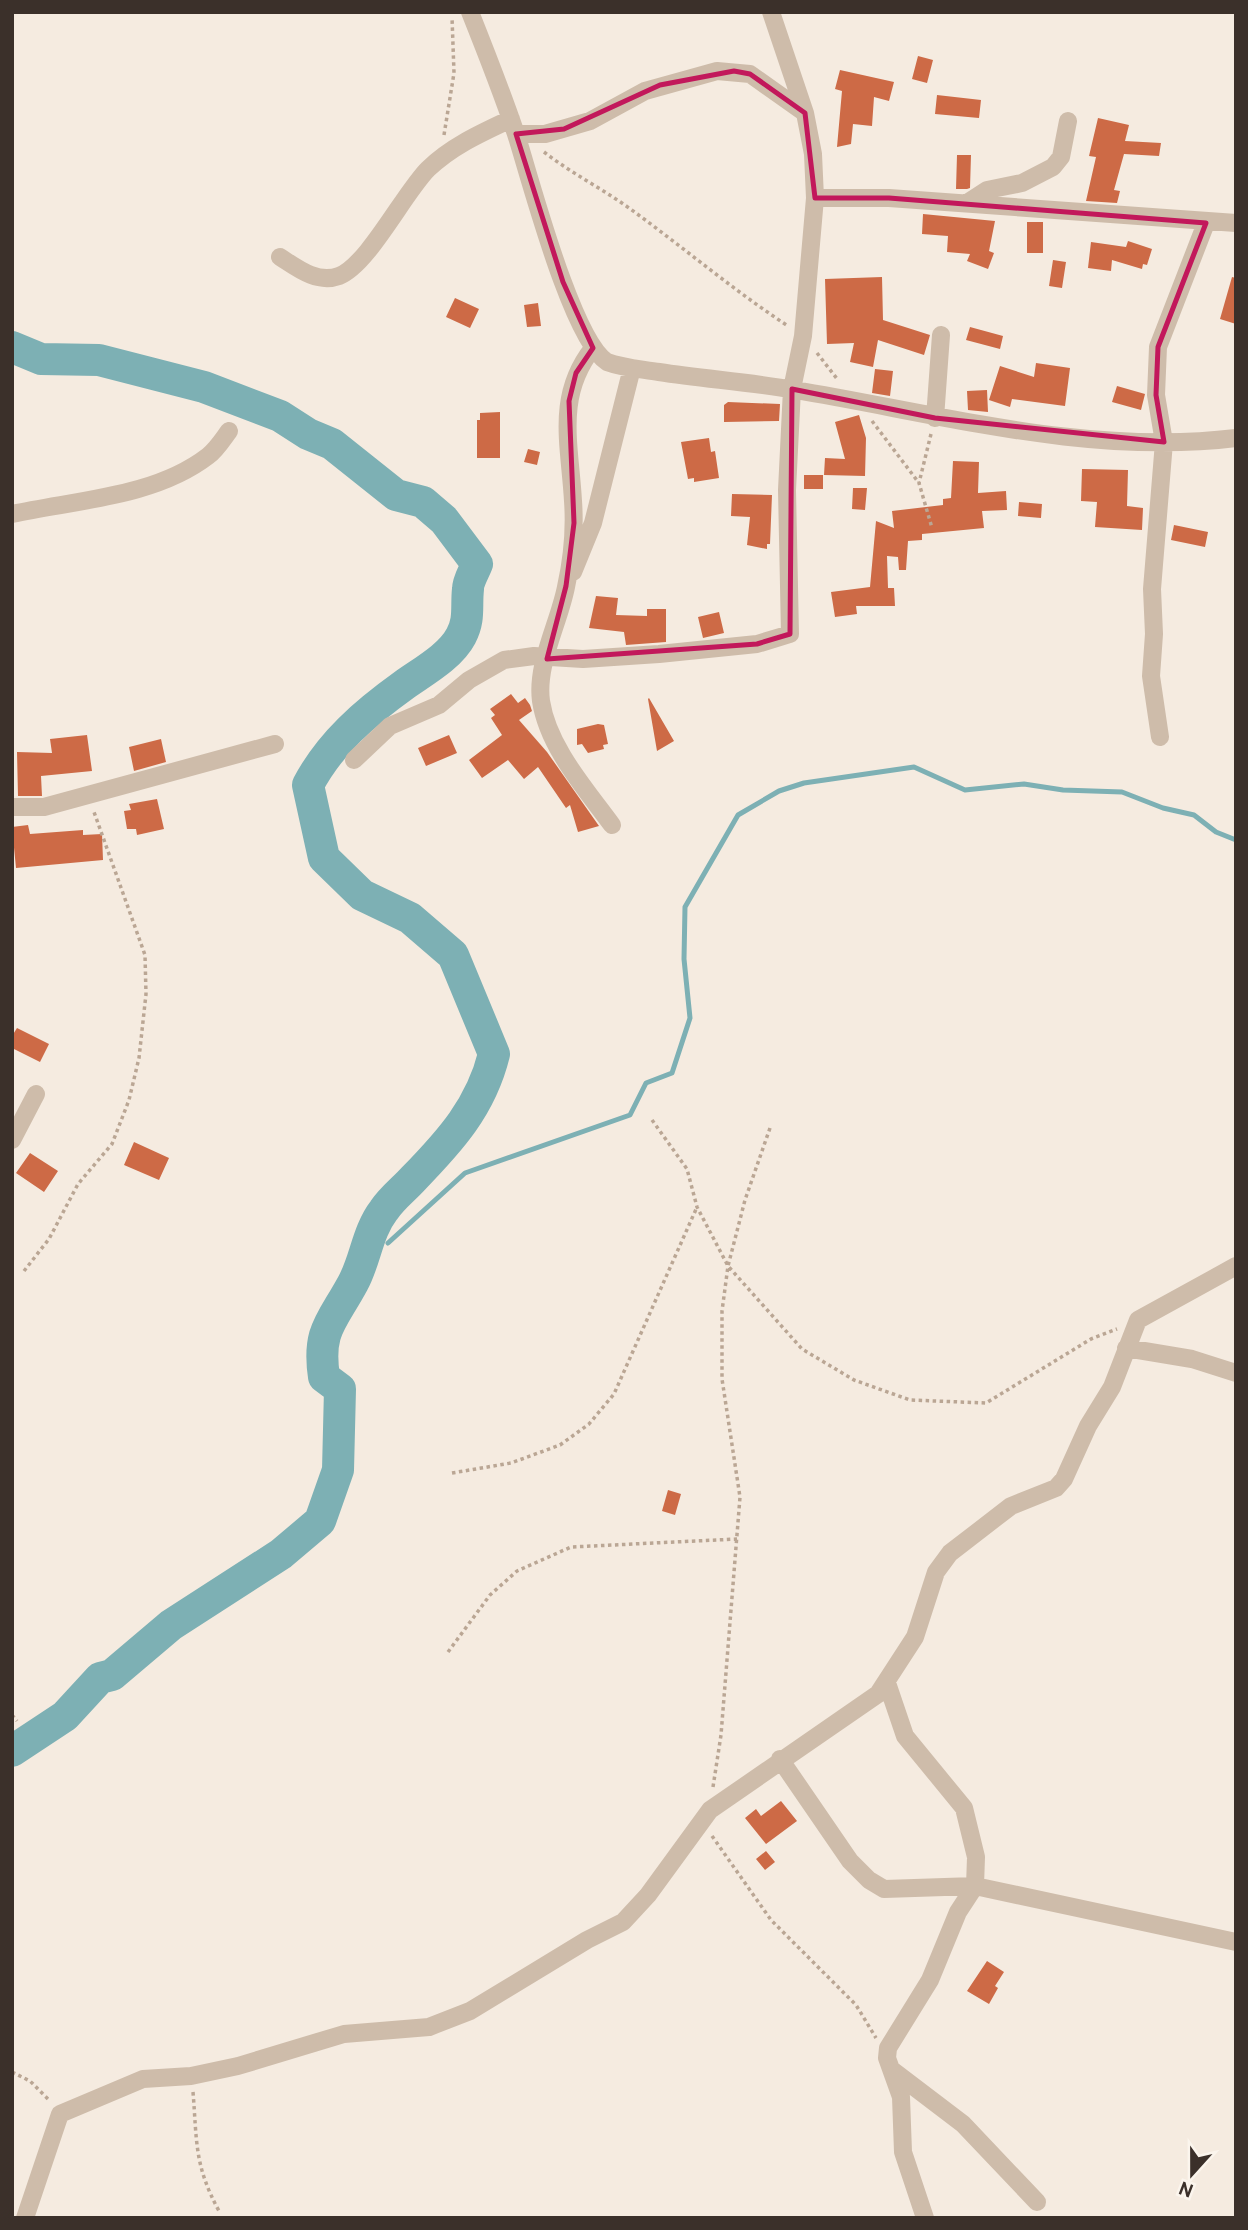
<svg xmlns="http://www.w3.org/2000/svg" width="1248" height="2230" font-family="Overpass,sans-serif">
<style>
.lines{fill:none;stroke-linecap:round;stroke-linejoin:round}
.stream{stroke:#7db0b4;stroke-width:5}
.river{stroke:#7db0b4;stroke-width:32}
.building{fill:#cd6a46}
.path{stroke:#baa694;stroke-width:3.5;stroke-dasharray:3.5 3.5;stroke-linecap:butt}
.minor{stroke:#cebcaa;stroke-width:18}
.marked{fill:none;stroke:#c2185b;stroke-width:5;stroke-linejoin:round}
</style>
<rect width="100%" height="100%" fill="#f5ebe0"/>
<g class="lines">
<!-- stream -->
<path class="stream" d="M388 1243 465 1173 630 1115 646 1083 672 1073 690 1018 684 959 685 907 738 815 779 791 804 783 914 767 965 790 1024 784 1063 790 1122 792 1163 808 1194 815 1216 832 1236 840"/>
<!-- river -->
<path class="river" d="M12 347 41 359 99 360 204 387 280 416 308 434 332 444 396 495 423 502 444 520 477 564C474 572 468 581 468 589 466 607 470 619 461 636 450 657 422 672 404 685 365 713 330 743 308 785L324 858 362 895 410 918 453 955 494 1054C481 1107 450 1141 413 1179 404 1189 392 1198 384 1210 367 1232 366 1259 353 1283 332 1322 317 1330 324 1377L340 1389 338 1470 320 1521 281 1554 171 1625 112 1675 100 1678 65 1716 12 1751"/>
</g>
<!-- building -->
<path class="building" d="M918 56 933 60 927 83 912 79Z
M840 70 894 82 889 101 874 97 872 126 853 124 851 144 837 147 842 91 835 89Z
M937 95 981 100 979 118 935 114Z
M1098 118 1129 125 1125 141 1161 143 1159 156 1124 154 1114 190 1120 191 1117 203 1086 201 1096 157 1089 156Z
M957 155H971L970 188 967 189H956Z
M923 214 995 221 989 251 994 253 988 269 967 261 970 254 947 252 948 236 922 234Z
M1027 222H1043V253H1027Z
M1128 241 1152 249 1147 265 1143 264 1142 269 1112 260 1111 271 1088 268 1091 242 1126 247Z
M1053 260 1066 262 1062 288 1049 286Z
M882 277 883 320 930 335 924 355 878 340 873 367 850 362 854 343 827 344 825 279Z
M1232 277 1236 278V324L1220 319Z
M455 298 479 309 470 328 446 317Z
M538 303 541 326 527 327 524 305Z
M970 327 1003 336 1000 349 966 340Z
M1036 363 1070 368 1065 406 1012 399 1010 407 989 400 1000 366 1034 377Z
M875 369 893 371 890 396 872 393Z
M1117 386 1145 394 1141 410 1112 402Z
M987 390 988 412 968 410 967 391Z
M728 402 780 404 779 421 724 422V405Z
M500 412V458H477V420H480V413Z
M859 415 866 438 865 476 824 475 825 458 845 459 835 422Z
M709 438 711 452 715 451 719 478 694 482V478L688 479 681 442Z
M528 449 540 452 537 465 524 462Z
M953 461 979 462 978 493 1006 491 1007 510 982 511 984 528 922 534V540L908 541 906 570H899L898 557 887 556 888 588H894L895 606H856L857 614 835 617 831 592 870 587 876 521 894 528 892 511 943 505V499L951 498Z
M1082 469 1128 470 1127 506 1143 508 1142 530 1095 527 1097 502 1081 501Z
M804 475H823V489H804Z
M853 488H867L865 510 852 509Z
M732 494 772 495 770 544H767V549L747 545 750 517 731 516Z
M1019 502 1042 504 1041 518 1018 516Z
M1174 525 1208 532 1205 547 1171 540Z
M596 596 618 598 616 615 647 616V609H666V642L626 645 624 632 589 628Z
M719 612 724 633 703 638 698 617Z
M511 694 518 703 525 698 530 705 532 711 519 720 547 752 599 826 578 832 570 805 566 808 538 767 524 779 508 760 482 778 469 760 502 735 491 718 495 715 490 709Z
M649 698 674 741 657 751 648 699Z
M598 724 604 725 608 744 603 745 604 749 588 753 582 744 577 745V729Z
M87 735 92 771 41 776 42 796H18L17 752 52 753 50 739Z
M449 735 457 753 426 766 418 748Z
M161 739 166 762 134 771 129 747Z
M157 799 164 829 137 835 136 829H127L124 811 131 810 129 804Z
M28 825 30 834 83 830V835L102 834 103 860 16 868 12 827Z
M17 1028 49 1044 40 1062 12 1048V1036Z
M134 1142 169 1158 159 1180 124 1165Z
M30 1153 58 1171 44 1192 16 1173Z
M668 1490 681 1494 675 1515 662 1511Z
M781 1801 797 1821 766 1844 745 1818 756 1809 761 1816Z
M766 1851 775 1862 765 1870 756 1859Z
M987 1961 1004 1972 995 1986 998 1988 989 2004 967 1991Z"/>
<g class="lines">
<!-- path -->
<path class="path" d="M444 135 454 73 452 17
M544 152C571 173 601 188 629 208 683 247 733 290 788 326
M817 353 838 380
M872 421 919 483
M931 434 919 483 932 528
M652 1120 687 1169 697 1207 728 1266 802 1349 854 1380 910 1400 986 1403 1091 1339 1117 1329
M24 1271 49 1239 78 1184 112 1144 129 1100 139 1058 146 994 145 955 94 812
M452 1473 511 1463 560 1445 589 1424 614 1394 697 1207
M448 1652 490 1595 517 1571 571 1547 737 1539
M12 1715 17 1721
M713 1787 721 1735 740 1497 722 1379V1311L728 1266 745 1200 770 1128
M712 1836 771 1920 856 2005 876 2038
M12 2072 30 2081 50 2101
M193 2092C197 2141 194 2165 219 2211"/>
<!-- minor -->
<path class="minor" d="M470 12C486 52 502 93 516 134 530 178 572 340 607 362 623 368 641 369 659 372 704 379 750 382 795 390 940 414 1088 456 1236 438
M516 134H545L590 121 645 91 717 71 750 74 805 113
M815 198H889L1236 223
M967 203 987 190 1022 183 1053 167 1061 157 1068 121
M280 257C297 268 317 284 339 276 368 265 404 193 428 169 452 146 481 133 511 119
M593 348C555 396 570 445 573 501 575 529 572 560 566 587 559 623 536 664 541 701 548 747 585 788 612 825
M935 418 941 335
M12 514C76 500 155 497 208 456 217 449 223 439 229 431
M573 572 593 523 632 368
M1160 737 1151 676 1154 634 1152 589 1164 442 1156 395 1158 347 1206 223
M354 760 390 726 439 705 469 680 504 660 534 656 583 659 659 654 757 644 790 634 787 490 792 389 803 336 815 198 813 154 805 113 771 12
M12 807H44L275 744
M12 1140 36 1094
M1126 1348 1192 1359 1236 1373
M887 1683 905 1736 964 1808 976 1857 975 1886 958 1912 930 1980 888 2048 887 2058 901 2097 903 2152 925 2218
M780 1759 850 1861 869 1880 884 1889 975 1886 1236 1942
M892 2070 963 2124 1037 2202
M25 2218 60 2114 143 2079 191 2076 238 2066 344 2034 429 2027 470 2011 587 1940 623 1922 648 1895 710 1810 878 1694 915 1637 936 1572 950 1553 1011 1506 1056 1488 1064 1479 1088 1426 1112 1387 1138 1320 1236 1266"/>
</g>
<!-- marked area -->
<path class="marked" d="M734 71 750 74 805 113 815 198H889L1206 223 1158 347 1156 395 1164 442 935 418 792 389 790 634 757 644 547 659 566 586 574 523 569 401 576 373 593 348 563 282 516 134 564 129 660 85Z"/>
<!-- border -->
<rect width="1248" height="2230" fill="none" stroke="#3b302a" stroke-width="28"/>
<!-- north arrow -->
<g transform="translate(1192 2174) rotate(201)" stroke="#fbf5ed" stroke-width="5" paint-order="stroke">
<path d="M0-5L12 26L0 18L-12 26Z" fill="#3b302a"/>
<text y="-10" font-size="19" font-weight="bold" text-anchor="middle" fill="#3b302a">N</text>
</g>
</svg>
